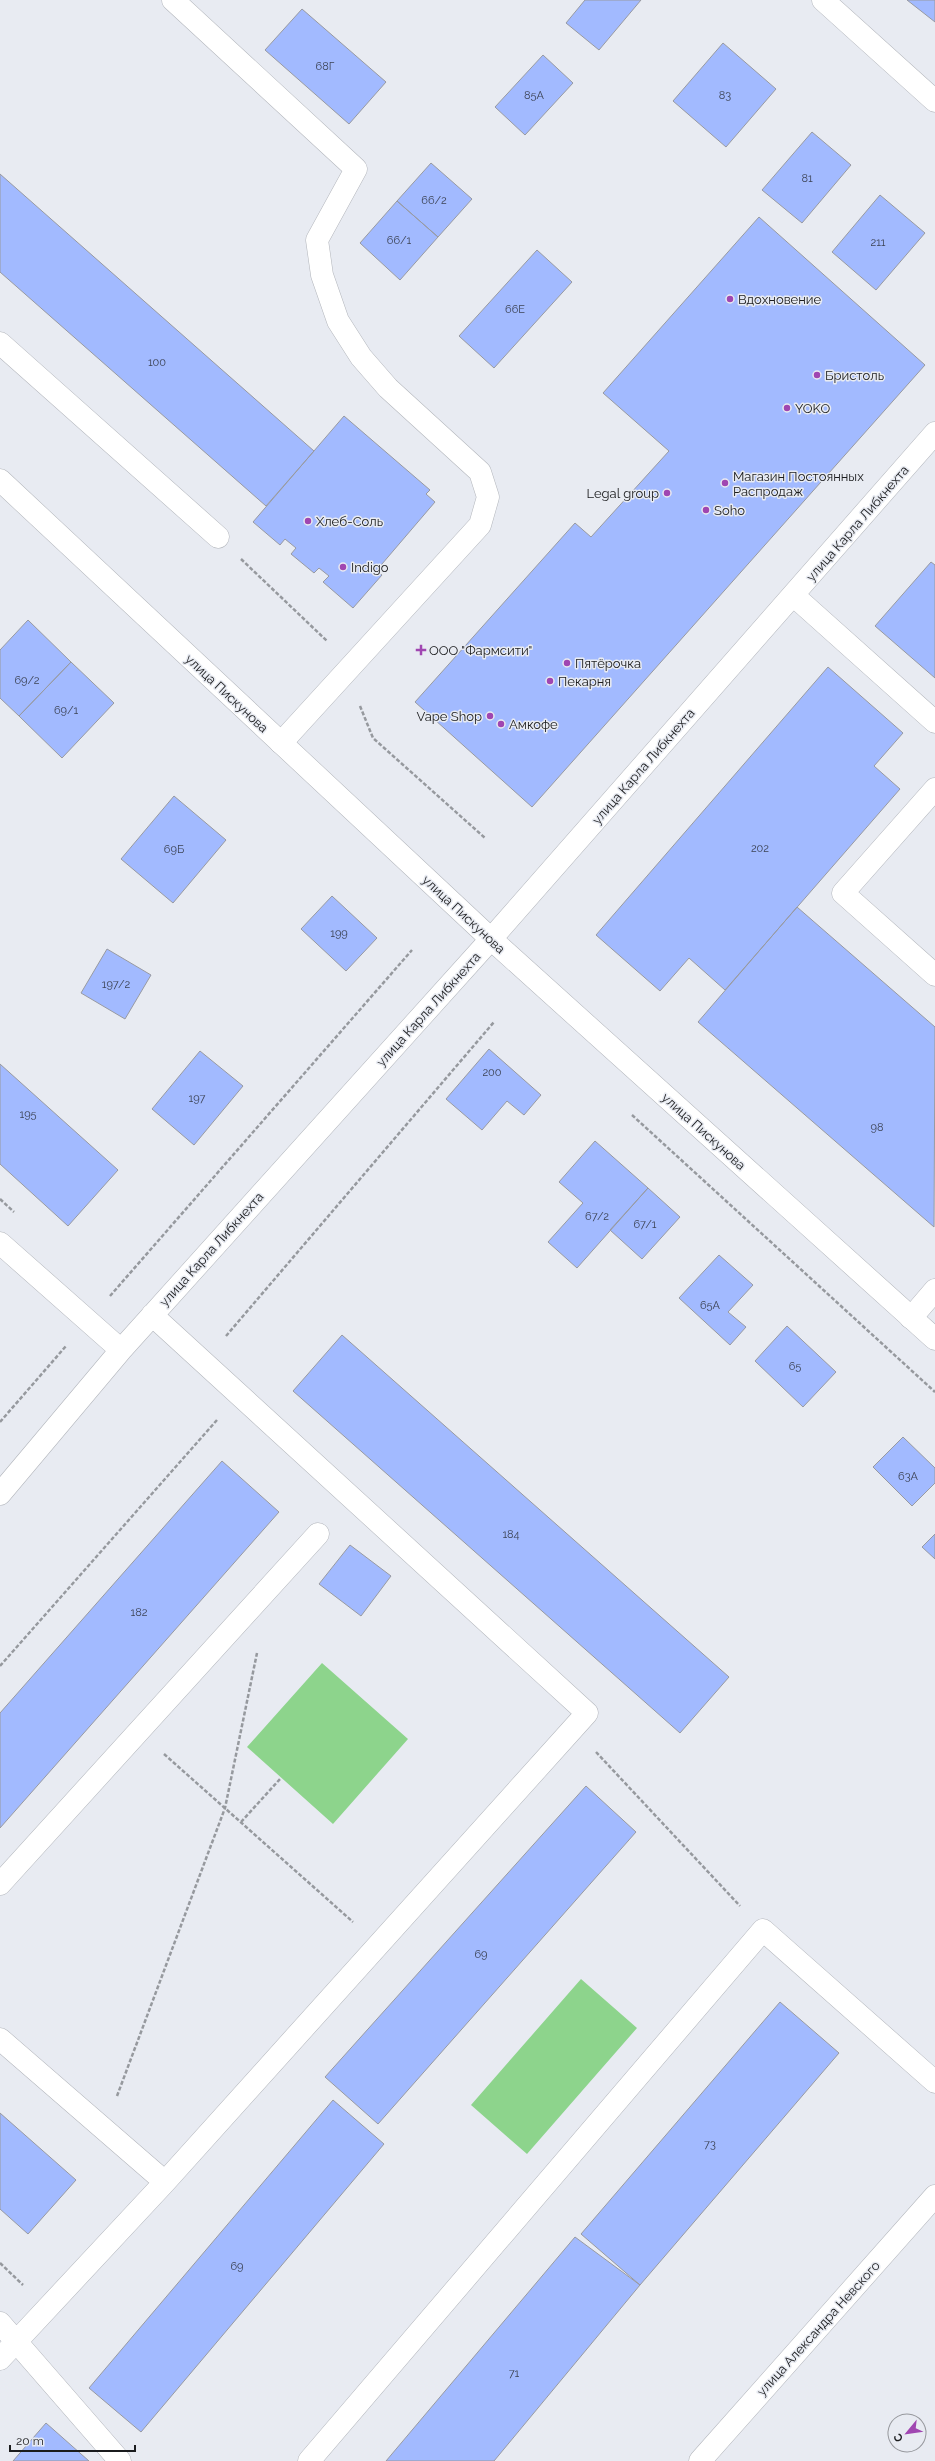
<svg xmlns="http://www.w3.org/2000/svg" width="935" height="2461" font-family="Raleway,sans-serif">
<style>
.green{fill:#8dd48c}
.building{fill:#a2baff;stroke:#989aa1}
.lines{fill:none;stroke-linecap:round;stroke-linejoin:round}
.minor-casing{stroke:#b3b6bc;stroke-width:23}
.major-casing{stroke:#b3b6bc;stroke-width:23}
.path{stroke:#96999e;stroke-width:2.5;stroke-dasharray:4 2;stroke-linecap:butt}
.minor{stroke:#fff;stroke-width:22}
.major{stroke:#fff;stroke-width:22}
.poi-dot{fill:#a046b1;stroke:#e8ebf2;stroke-width:1.5}
.labels{text-anchor:middle;stroke-width:3;stroke-linejoin:round;paint-order:stroke}
.number-label{font-size:11px;fill:#3d4456}
.poi-label{font-size:13px;fill:#1b1c1e;stroke:#e8ebf2;text-anchor:start}
.street-label{font-size:13px;fill:#1b1c1e;stroke:#e8ebf2}
</style>
<rect width="100%" height="100%" fill="#e8ebf2"/>
<!-- green -->
<path class="green" d="M322 1663 408 1739 333 1824 247 1747Z
M581 1979 637 2028 527 2154 471 2105Z"/>
<!-- building -->
<path class="building" d="M585 0H641L599 50 566 23Z
M907 0H935V22Z
M302 9 386 82 349 124 265 50Z
M723 43 776 89 726 147 673 101Z
M543 55 573 83 525 135 495 107Z
M812 132 851 165 802 223 762 190Z
M431 163 472 199 438 237 397 201Z
M0 174 314 451 266 506 0 272Z
M880 195 925 233 876 290 832 252Z
M397 201 438 237 400 280 360 243Z
M759 217 925 365 532 807 415 702 575 523 591 537 669 451 603 393Z
M537 250 572 282 494 368 459 336Z
M344 416 430 490 426 494 435 502 376 571 382 575 353 608 323 582 329 576 319 568 314 573 291 554 296 548 285 539 280 545 253 522Z
M931 562 935 565V678L875 626Z
M28 620 71 662 19 716 0 698V650Z
M71 662 114 703 62 758 19 716Z
M828 667 903 733 874 766 900 789 725 990 689 958 660 991 596 935Z
M174 796 226 840 173 903 121 859Z
M332 896 377 938 346 971 301 929Z
M797 907 935 1027 934 1227 698 1022Z
M107 949 151 975 125 1019 81 993Z
M489 1049 541 1095 524 1115 507 1101 482 1130 446 1099Z
M200 1051 243 1086 194 1145 152 1109Z
M0 1064 118 1170 68 1226 0 1164Z
M595 1141 648 1188 577 1268 548 1242 583 1203 559 1182Z
M648 1188 680 1217 642 1259 610 1230Z
M719 1255 753 1285 728 1312 746 1327 730 1345 679 1298Z
M787 1326 836 1372 803 1407 755 1361Z
M342 1335 729 1677 680 1733 293 1391Z
M903 1437 935 1468V1483L912 1506 873 1467Z
M222 1461 279 1512 0 1828V1713Z
M935 1534V1559L922 1547Z
M350 1545 391 1576 361 1616 319 1584Z
M586 1786 636 1832 378 2124 325 2077Z
M780 2002 839 2053 640 2285 581 2234Z
M333 2100 384 2144 141 2432 89 2388Z
M0 2113 76 2180 28 2234 0 2209Z
M575 2237 640 2285 494 2461H386Z
M46 2423 89 2461H13Z"/>
<g class="lines">
<!-- minor casing -->
<g class="minor-casing">
<path id="minor" d="M173 0 356 169 317 240 322 275 338 321 361 357 388 388 480 472 488 497 480 525 281 743
M823 0 935 101
M0 343 218 537
M793 595 935 722
M935 789 843 893 935 975
M0 1243 121 1350
M911 1318 935 1290
M0 1494 121 1350 491 939 935 433
M0 1884 318 1534
M0 2039 165 2182
M0 2323 120 2461
M0 2359 165 2182 587 1713 152 1315
M309 2461 763 1930 935 2082
M700 2461 935 2196"/>
</g>
<!-- major casing -->
<g class="major-casing">
<path id="major" d="M0 480 491 939 935 1339"/>
</g>
<!-- path -->
<path class="path" d="M241 559 327 641
M360 706 373 738 485 838
M632 1115 935 1392
M0 1199 14 1212
M110 1296 412 950
M226 1336 494 1022
M0 1422 66 1346
M0 1666 217 1420
M596 1752 740 1906
M164 1754 353 1922
M241 1822 280 1779
M117 2096 225 1808 257 1653
M0 2263 23 2285"/>
<!-- minor -->
<use href="#minor" class="minor"/>
<!-- major -->
<use href="#major" class="major"/>
</g>
<!-- markers -->
<g class="poi-dot">
<circle cx="730" cy="299" r="4"/>
<circle cx="817" cy="375" r="4"/>
<circle cx="787" cy="408" r="4"/>
<circle cx="725" cy="483" r="4"/>
<circle cx="667" cy="493" r="4"/>
<circle cx="706" cy="510" r="4"/>
<circle cx="308" cy="521" r="4"/>
<circle cx="343" cy="567" r="4"/>
<path d="M419 644h4v4h4v4h-4v4h-4v-4h-4v-4h4z"/>
<circle cx="567" cy="663" r="4"/>
<circle cx="550" cy="681" r="4"/>
<circle cx="490" cy="716" r="4"/>
<circle cx="501" cy="724" r="4"/>
</g>
<g class="labels">
<!-- number labels -->
<g class="number-label">
<text x="325" y="70">68Г</text>
<text x="534" y="99">85А</text>
<text x="725" y="99">83</text>
<text x="807" y="182">81</text>
<text x="434" y="204">66/2</text>
<text x="399" y="244">66/1</text>
<text x="878" y="246">211</text>
<text x="515" y="313">66Е</text>
<text x="157" y="366">100</text>
<text x="27" y="684">69/2</text>
<text x="66" y="714">69/1</text>
<text x="760" y="852">202</text>
<text x="174" y="853">69Б</text>
<text x="339" y="937">199</text>
<text x="116" y="988">197/2</text>
<text x="492" y="1076">200</text>
<text x="197" y="1102">197</text>
<text x="28" y="1118">195</text>
<text x="877" y="1131">98</text>
<text x="597" y="1220">67/2</text>
<text x="645" y="1228">67/1</text>
<text x="710" y="1309">65А</text>
<text x="795" y="1370">65</text>
<text x="908" y="1480">63А</text>
<text x="511" y="1538">184</text>
<text x="139" y="1616">182</text>
<text x="481" y="1958">69</text>
<text x="710" y="2148">73</text>
<text x="237" y="2270">69</text>
<text x="514" y="2377">71</text>
</g>
<!-- poi labels -->
<g class="poi-label">
<text x="738" y="304">Вдохновение</text>
<text x="825" y="380">Бристоль</text>
<text x="795" y="413">YOKO</text>
<text x="733" y="481">Магазин Постоянных<tspan x="733" dy="15">Распродаж</tspan></text>
<text x="659" y="498" text-anchor="end">Legal group</text>
<text x="714" y="515">Soho</text>
<text x="316" y="526">Хлеб-Соль</text>
<text x="351" y="572">Indigo</text>
<text x="429" y="655">ООО "Фармсити"</text>
<text x="575" y="668">Пятёрочка</text>
<text x="558" y="686">Пекарня</text>
<text x="482" y="721" text-anchor="end">Vape Shop</text>
<text x="509" y="729">Амкофе</text>
</g>
<!-- street labels -->
<g class="street-label">
<text transform="translate(857 523) rotate(-49)" y="5">улица Карла Либкнехта</text>
<text transform="translate(227 693) rotate(43)" y="5">улица Пискунова</text>
<text transform="translate(643 766) rotate(-49)" y="5">улица Карла Либкнехта</text>
<text transform="translate(464 914) rotate(43)" y="5">улица Пискунова</text>
<text transform="translate(428 1009) rotate(-48)" y="5">улица Карла Либкнехта</text>
<text transform="translate(704 1131) rotate(42)" y="5">улица Пискунова</text>
<text transform="translate(211 1249) rotate(-48)" y="5">улица Карла Либкнехта</text>
<text transform="translate(818 2328) rotate(-48)" y="5">улица Александра Невского</text>
</g>
</g>
<!-- north arrow -->
<g transform="translate(907 2433) rotate(241)"><circle r="19" fill="#e8ebf2" stroke="#96989d"/>
<path d="M0-3L7 15L0 10L-7 15Z" fill="#a046b1"/>
<text y="-6" font-size="11" font-weight="bold" text-anchor="middle" fill="#1b1c1e">С</text>
</g>
<!-- scale -->
<path d="M10 2445v6h125v-6" fill="none" stroke="#1b1c1e" stroke-width="2"/>
<text x="16" y="2445" font-size="12" fill="#1b1c1e" stroke="#e8ebf2" stroke-width="3" paint-order="stroke">20 m</text>
</svg>
